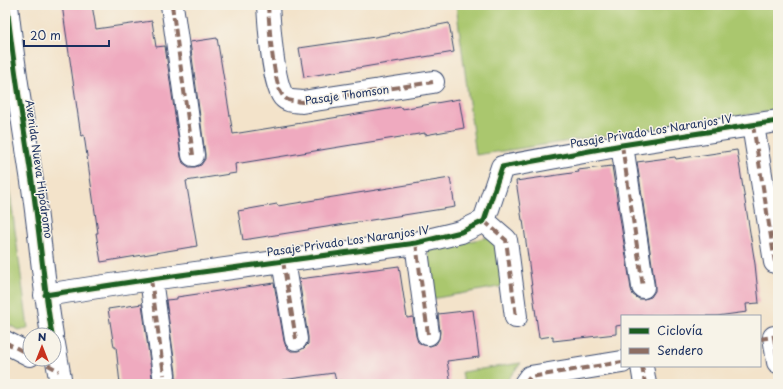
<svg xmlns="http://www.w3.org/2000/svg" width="783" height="389" font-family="'Playpen Sans',sans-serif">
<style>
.green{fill:#aac76e;stroke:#627b66}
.building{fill:#efaabf}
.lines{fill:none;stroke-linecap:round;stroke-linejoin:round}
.street-casing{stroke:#3b4a6e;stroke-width:24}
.street{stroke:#fff;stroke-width:22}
.quiet{stroke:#8d6e63;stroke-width:4;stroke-dasharray:8 4;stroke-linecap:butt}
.cycleway-casing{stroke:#f7f3e8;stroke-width:8}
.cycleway{stroke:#1b5e20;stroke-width:5}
.labels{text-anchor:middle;stroke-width:3;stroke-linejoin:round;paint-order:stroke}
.street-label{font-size:11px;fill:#1b2f5e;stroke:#f7f3e8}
</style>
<rect width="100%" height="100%" fill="#f7f3e8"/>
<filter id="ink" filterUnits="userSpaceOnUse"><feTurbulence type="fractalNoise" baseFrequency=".025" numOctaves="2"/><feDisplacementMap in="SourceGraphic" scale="8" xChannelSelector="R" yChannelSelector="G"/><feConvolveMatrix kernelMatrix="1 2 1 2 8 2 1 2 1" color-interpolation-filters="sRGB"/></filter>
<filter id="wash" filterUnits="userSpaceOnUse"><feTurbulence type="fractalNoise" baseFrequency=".012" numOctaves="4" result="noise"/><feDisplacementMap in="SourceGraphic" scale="16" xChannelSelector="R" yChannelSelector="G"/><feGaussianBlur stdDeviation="0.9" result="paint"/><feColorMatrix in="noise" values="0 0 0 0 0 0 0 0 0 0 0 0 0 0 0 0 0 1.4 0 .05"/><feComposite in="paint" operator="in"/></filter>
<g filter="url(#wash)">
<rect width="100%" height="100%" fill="#f3e3ca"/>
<!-- green -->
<path class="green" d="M456 5H778V110L476 155Z
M5 155 28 328 18 330 5 322Z
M488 237 500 247 504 286 431 299 428 251Z
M521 363 504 384H464L462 372Z"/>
<g id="blocks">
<!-- building -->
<path class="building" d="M62 5H92L96 29 152 21 156 47 165 46 181 157 183 163 189 167H195L201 165 205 159V154L190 42 217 38 233 134 401 107 402 109 459 99 464 128 425 135V133L235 164 236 173 186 181 197 246 101 262 96 233H98L84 135 81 136Z
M449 23 454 52 304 77 299 48 375 37Z
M737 150 755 264 759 303 746 304 747 312 717 316H622V325L616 326V334L553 341V336L539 338 523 220H522L516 181 579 172 578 170 612 166 631 289 633 295 639 299H644L651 297 655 291V285L637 162 675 157 676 159Z
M450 178 455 207 243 240 238 211 277 204 278 206Z
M399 266 407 318 413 317 416 336 418 342 423 345 430 346 436 344 439 339 440 332 438 314 473 310 479 357 447 361 451 384H342V380L336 381 334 373 282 380 283 381 269 382 270 384H172L176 379V373L166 300 177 299V297L274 283 284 341 286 347 291 351H298L304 348 308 344V337L299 279Z
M142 304 152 377 156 384H120L116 347H114L108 309Z"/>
</g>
</g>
<g filter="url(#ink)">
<use href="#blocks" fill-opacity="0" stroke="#3b4a6e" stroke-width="1"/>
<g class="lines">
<!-- street casing -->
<g class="street-casing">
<path id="street" d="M7 5C13 66 24 127 33 188 40 237 44 286 52 335
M172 5 193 155
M268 5C269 22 273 88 284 97 288 102 296 101 302 102L433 82
M753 125 775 262
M622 145 643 287
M484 221 506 240 516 317
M416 243 428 334
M283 261 296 339
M151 279 164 375
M45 295 151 279 416 243 461 232 484 221 502 167 622 145 778 121
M774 337 778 362
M5 342 30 355
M54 344 61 384
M642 366 645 384
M525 384 530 377 622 362"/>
</g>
<!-- street -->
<use href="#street" class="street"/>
<!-- quiet -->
<path class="quiet" d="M172 5 193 155
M268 5C269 22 273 88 284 97 288 102 296 101 302 102L433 82
M753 125 775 262
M622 145 643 287
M484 221 506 240 516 317
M416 243 428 334
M283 261 296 339
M151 279 164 375
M774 337 778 362
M760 339 778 336
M5 342 30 355
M37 359 59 371
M642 366 645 384
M525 384 530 377 622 362"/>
<!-- cycleway casing -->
<g class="cycleway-casing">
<path id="cycleway" d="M7 5C13 66 24 127 33 188 40 237 44 286 52 335
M45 295 151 279 416 243 461 232 484 221 502 167 622 145 778 121"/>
</g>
<!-- cycleway -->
<use href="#cycleway" class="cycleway"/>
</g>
</g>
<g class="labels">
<!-- street labels -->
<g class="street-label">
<text transform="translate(347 95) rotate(-8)" y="4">Pasaje Thomson</text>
<text transform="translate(651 131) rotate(-9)" y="4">Pasaje Privado Los Naranjos IV</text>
<text transform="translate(39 169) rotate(82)" y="4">Avenida Nueva Hipódromo</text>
<text transform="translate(348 241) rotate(-8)" y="4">Pasaje Privado Los Naranjos IV</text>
</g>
</g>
<!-- margin -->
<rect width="783" height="389" fill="none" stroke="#f7f3e8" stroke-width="20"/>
<!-- legend -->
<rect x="621" y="315" width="140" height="52" fill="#f7f3e8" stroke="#9fa5b1"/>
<rect x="629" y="328" width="20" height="6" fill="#1b5e20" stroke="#9fa5b1"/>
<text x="657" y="335" font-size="12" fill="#1b2f5e">Ciclovía</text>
<rect x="629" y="348" width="20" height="6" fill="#8d6e63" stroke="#9fa5b1"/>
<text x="657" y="355" font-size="12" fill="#1b2f5e">Sendero</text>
<!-- north arrow -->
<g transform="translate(42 347)"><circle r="19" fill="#f7f3e8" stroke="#9fa5b1"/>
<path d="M0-3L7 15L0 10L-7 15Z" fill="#c8321e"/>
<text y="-6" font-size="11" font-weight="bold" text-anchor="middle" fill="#1b2f5e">N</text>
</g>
<!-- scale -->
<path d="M24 40v6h85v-6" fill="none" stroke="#1b2f5e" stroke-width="2"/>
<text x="30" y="40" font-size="12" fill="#1b2f5e" stroke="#f7f3e8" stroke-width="3" paint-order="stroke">20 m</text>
</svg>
